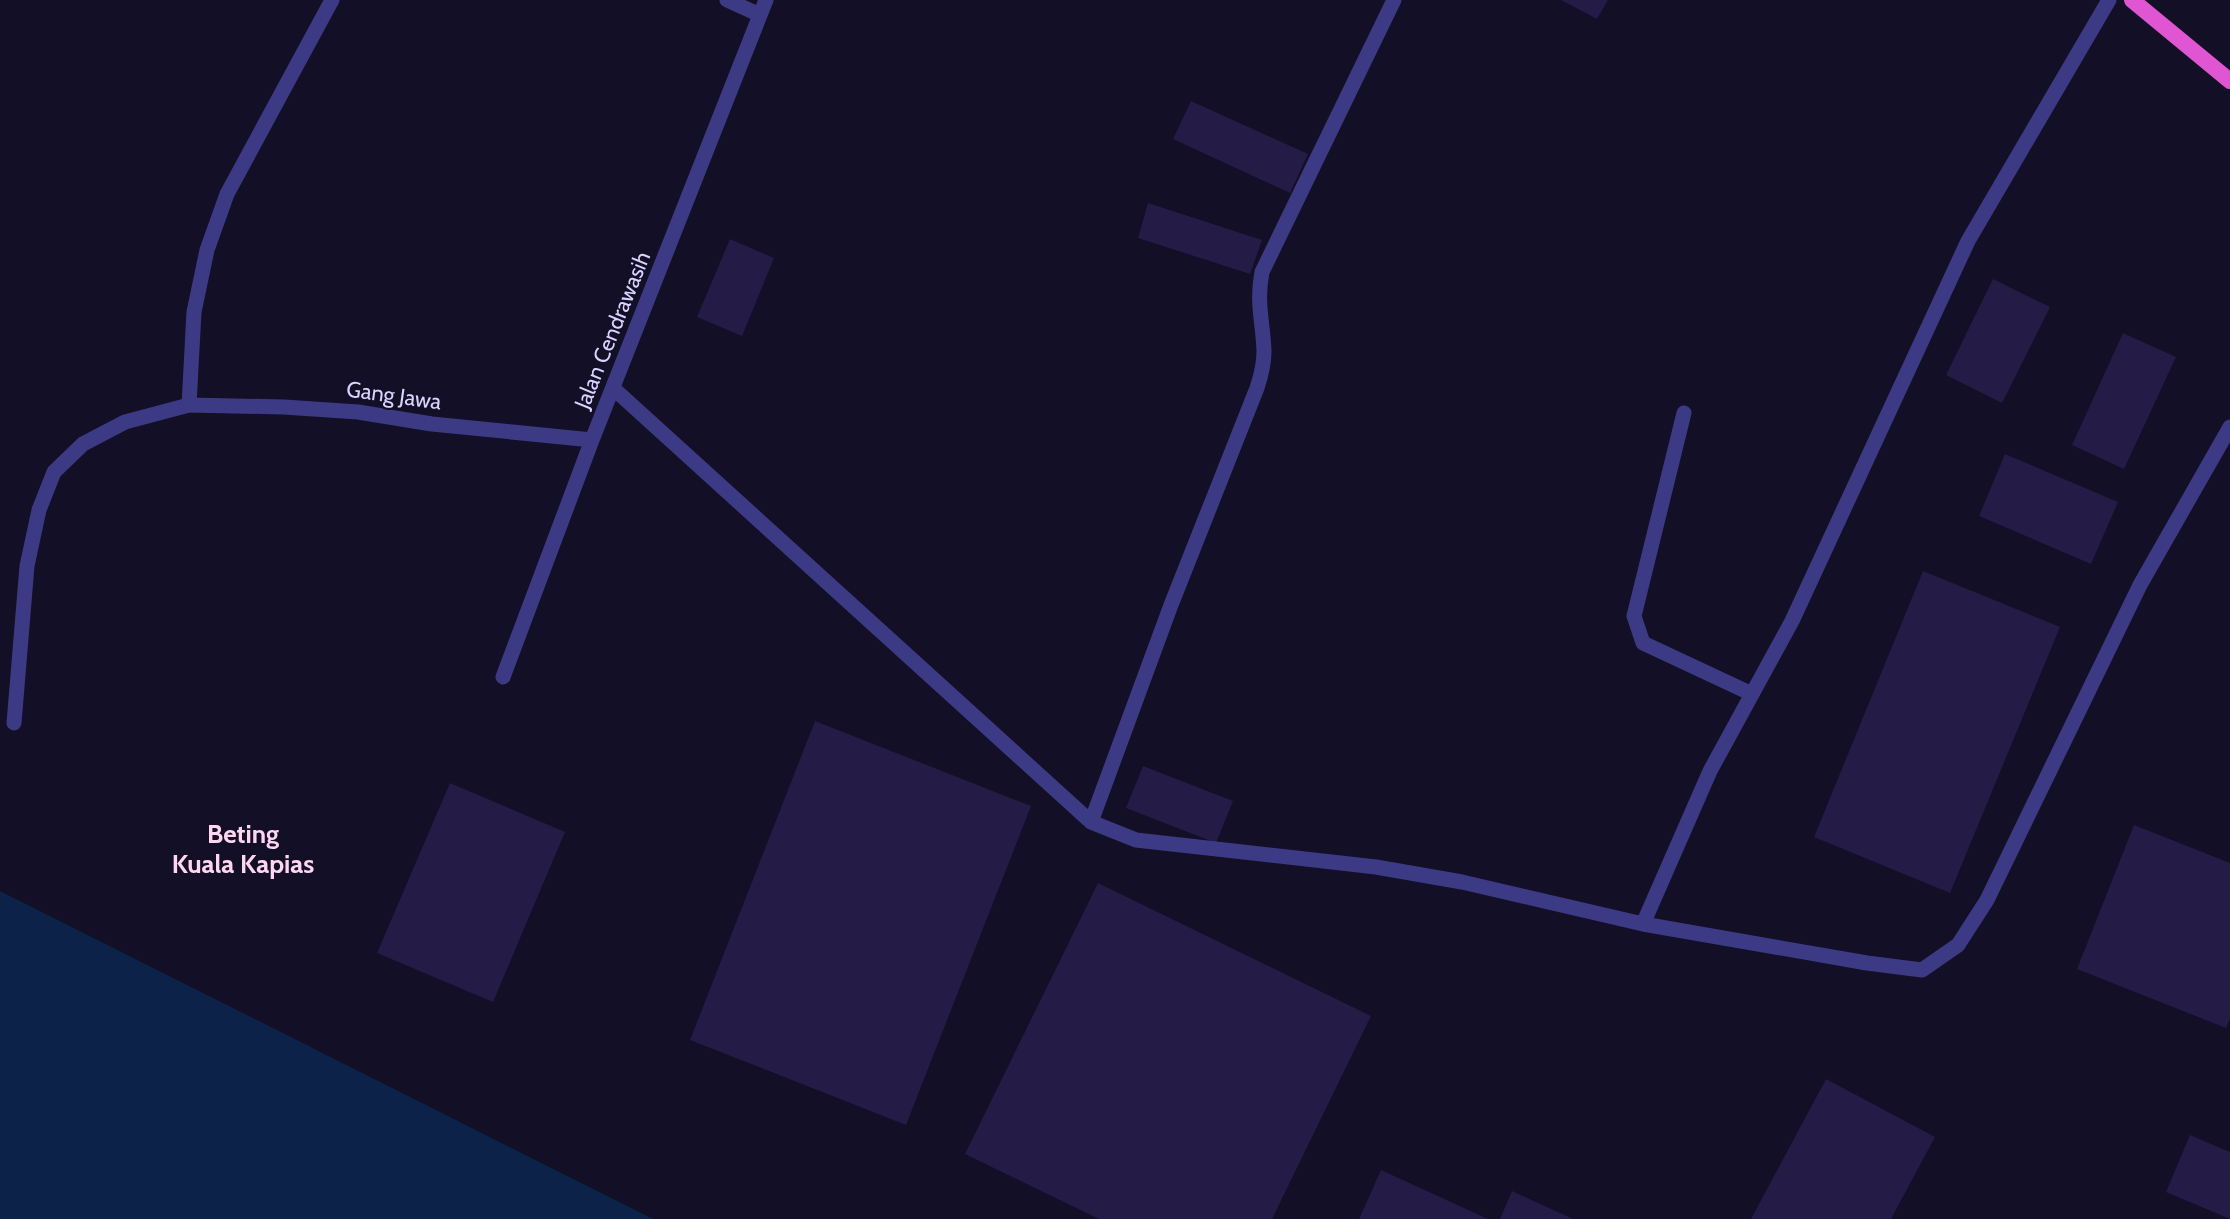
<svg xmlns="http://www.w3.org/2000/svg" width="2230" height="1219" font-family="Cabin,sans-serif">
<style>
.water{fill:#0c2248}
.building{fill:#241b47}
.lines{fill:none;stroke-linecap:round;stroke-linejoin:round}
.minor{stroke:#3d3a85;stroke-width:15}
.trunk{stroke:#e055d1;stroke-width:16}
.labels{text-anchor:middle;stroke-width:4.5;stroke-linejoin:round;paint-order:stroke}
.street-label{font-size:22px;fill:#d9d4ff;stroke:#130f26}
.quarter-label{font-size:26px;font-weight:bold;fill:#ffd6f0;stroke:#130f26}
</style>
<rect width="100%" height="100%" fill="#130f26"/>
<!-- water -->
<path class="water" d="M0 891 653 1219H0Z"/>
<!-- building -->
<path class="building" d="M1561 0H1608L1597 19Z
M1191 101 1308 154 1290 193 1173 139Z
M1148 203 1262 240 1250 274 1138 238Z
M730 239 774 258 742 336 697 317Z
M1993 279 2050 307 2002 403 1946 375Z
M2123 333 2176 357 2124 469 2072 445Z
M2005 454 2118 502 2091 564 1979 516Z
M1923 571 2060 627 1950 893 1814 837Z
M815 721 1031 806 906 1125 690 1040Z
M1143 766 1233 801 1216 843 1126 808Z
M450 783 565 832 493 1002 377 953Z
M2134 825 2230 863V1018L2226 1028 2077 969Z
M1098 883 1371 1016 1272 1219H1099L965 1154Z
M1826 1079 1935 1137 1891 1219H1751Z
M2190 1135 2230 1152V1219L2166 1192Z
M1381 1170 1488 1219H1359Z
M1512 1191 1573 1219H1500Z"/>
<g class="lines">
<!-- minor -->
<path class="minor" d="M727 0 760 15
M613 388 1091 822 1136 840 1376 867 1462 882 1643 924 1867 963 1922 970 1958 945 1987 900 2140 585 2230 427
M189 405 194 312 207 250 227 194 332 0
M1684 413 1634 616 1643 643 1752 694
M503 677 592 440 766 0
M14 723 27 566 39 510 54 472 83 444 125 422 189 405 284 407 358 412 432 424 592 440
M1091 822 1171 605 1257 388C1261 376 1264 364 1264 351 1263 322 1256 303 1262 272L1394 0
M1643 924 1710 771 1792 621 1968 241 2109 0"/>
<!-- trunk -->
<path class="trunk" d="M2132 0 2230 81"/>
</g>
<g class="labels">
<!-- street labels -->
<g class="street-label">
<text transform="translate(612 330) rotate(-68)" y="8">Jalan Cendrawasih</text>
<text transform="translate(394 395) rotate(8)" y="8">Gang Jawa</text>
</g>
<!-- quarter labels -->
<g class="quarter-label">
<text x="243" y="843">Beting<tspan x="243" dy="30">Kuala Kapias</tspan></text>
</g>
</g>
</svg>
